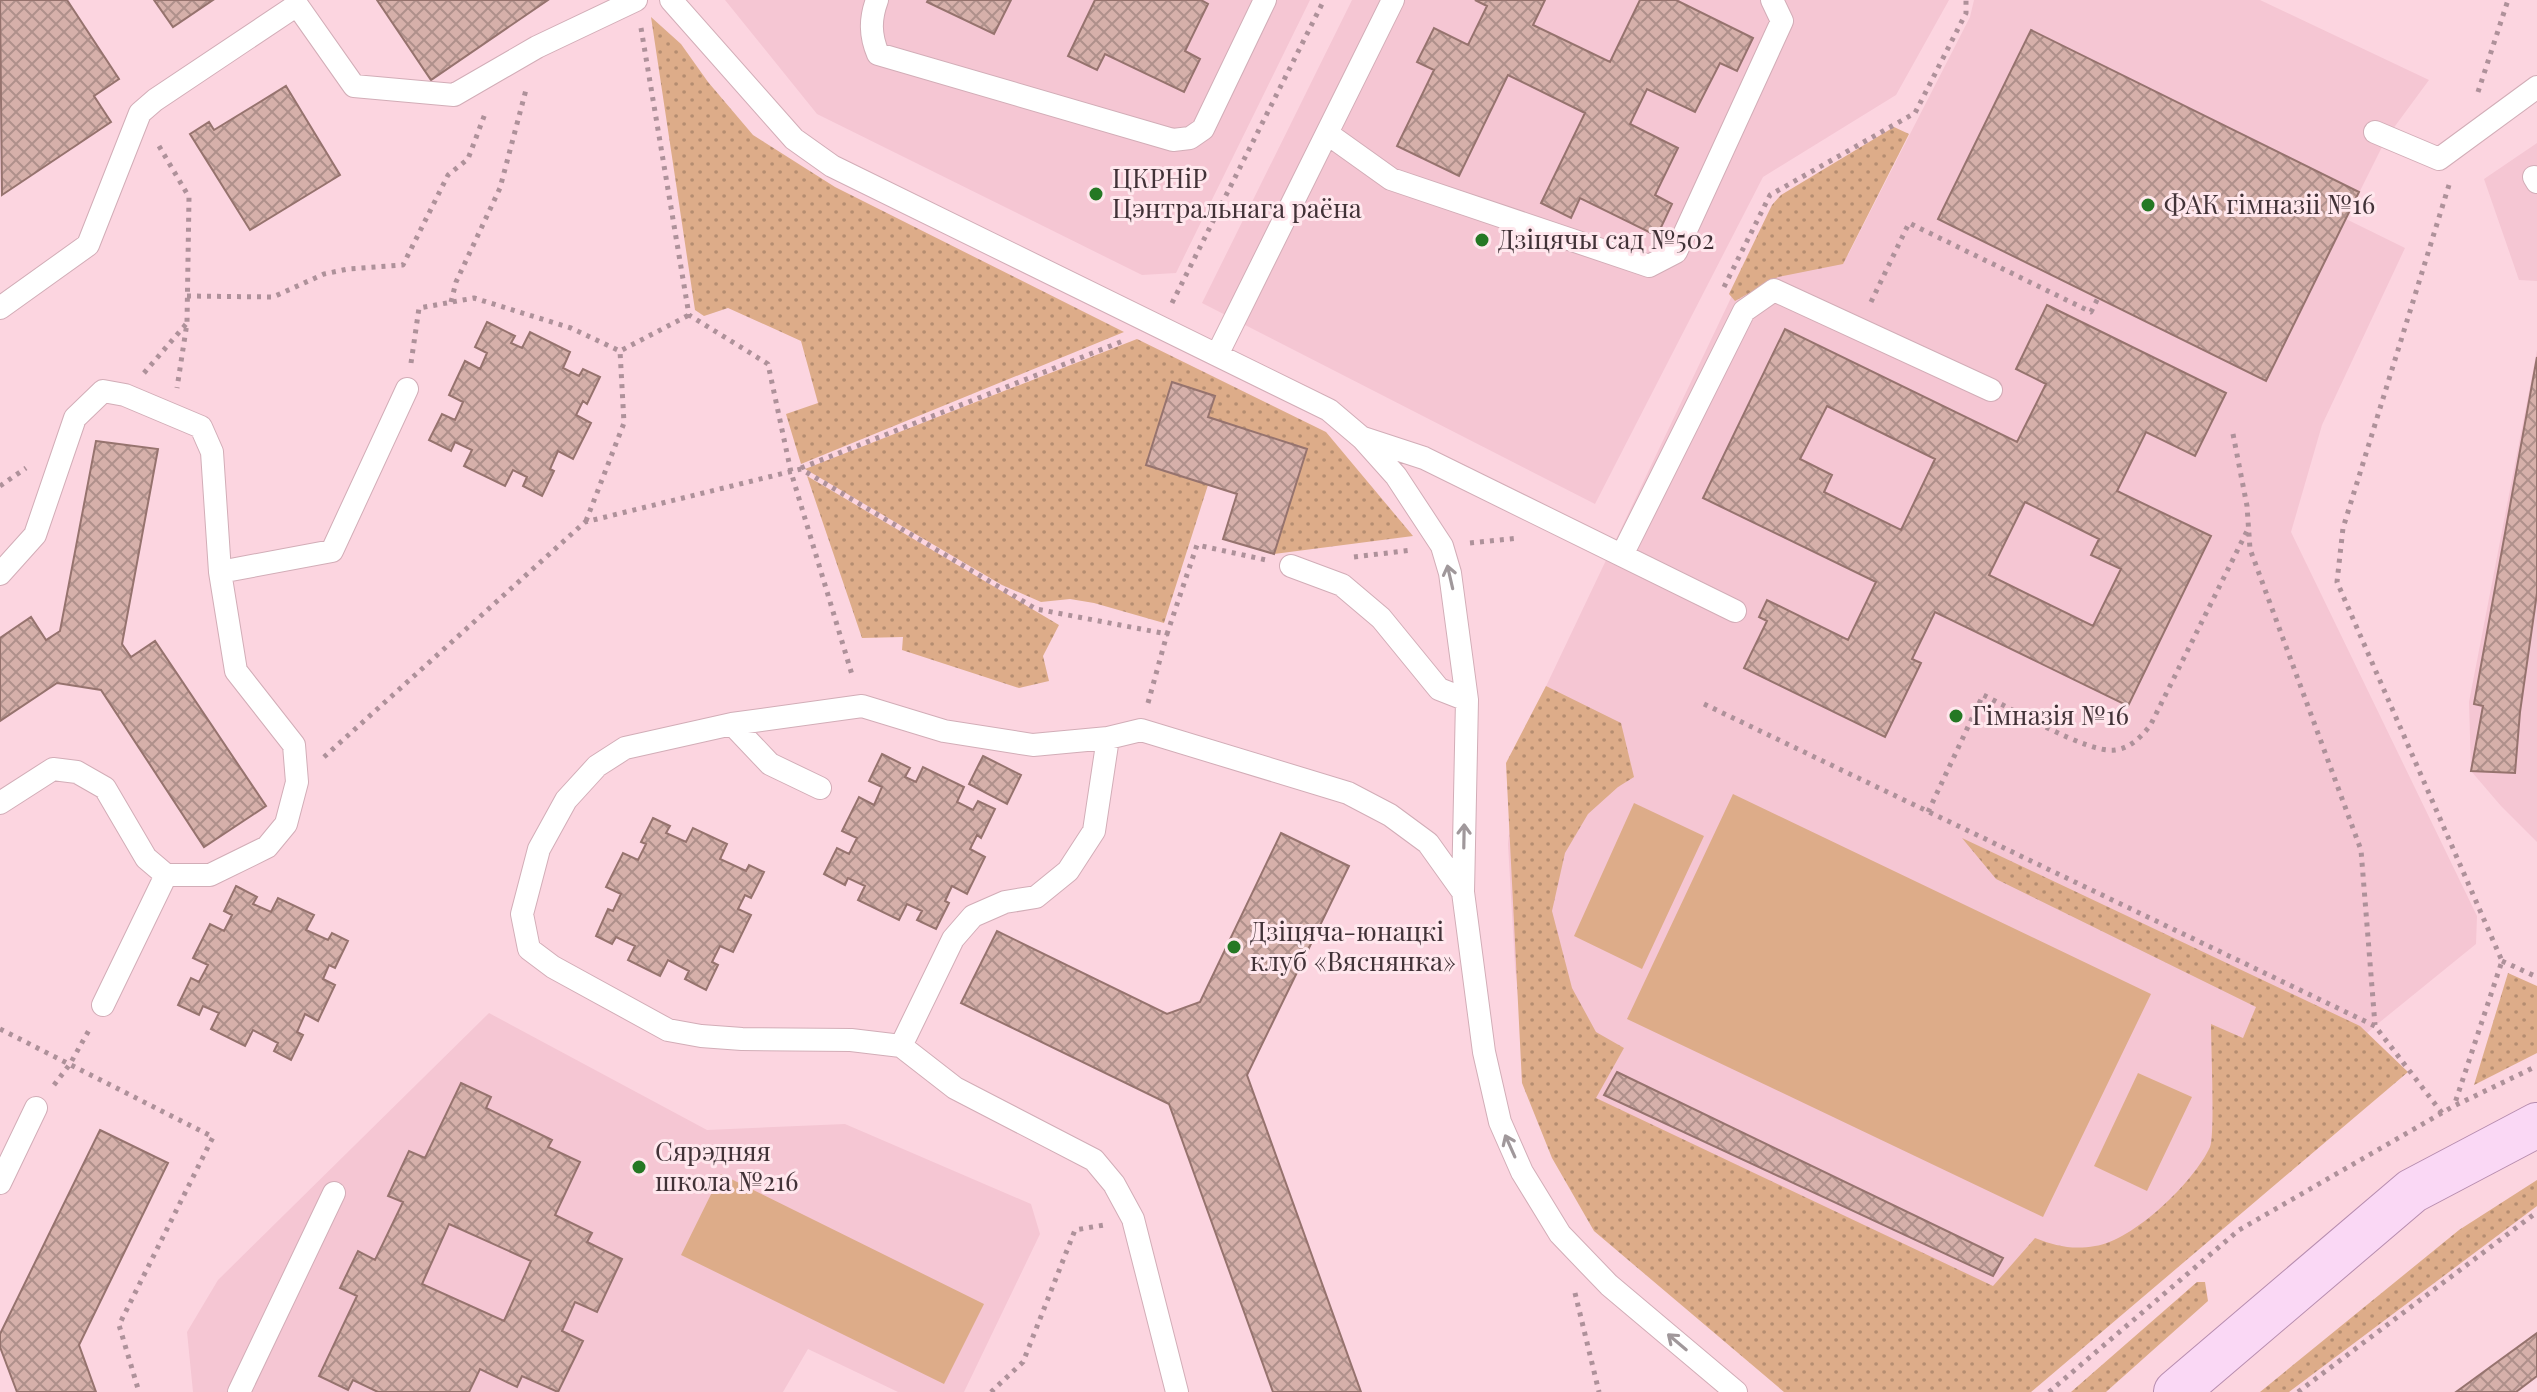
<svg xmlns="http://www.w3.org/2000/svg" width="2537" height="1392" font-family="'Playfair Display',serif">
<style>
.built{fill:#f5c6d3}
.grass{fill:url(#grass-dots)}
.garden{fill:#ddac89}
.building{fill:url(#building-cross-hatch);stroke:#96736e;stroke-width:2;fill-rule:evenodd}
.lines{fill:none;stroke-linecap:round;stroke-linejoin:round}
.lane-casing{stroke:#d2adb7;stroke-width:24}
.primary-casing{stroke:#b78daf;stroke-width:46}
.path{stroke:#ae919a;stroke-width:5;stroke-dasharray:4 6;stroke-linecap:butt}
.lane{stroke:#fff;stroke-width:22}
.primary{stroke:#fad8f5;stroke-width:44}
.oneway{stroke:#a0989b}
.poi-dot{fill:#257824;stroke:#ffe7ed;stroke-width:3}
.labels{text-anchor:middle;stroke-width:6;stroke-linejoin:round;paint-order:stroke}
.poi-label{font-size:26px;fill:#413237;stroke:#ffe7ed;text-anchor:start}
</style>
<defs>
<pattern id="grass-dots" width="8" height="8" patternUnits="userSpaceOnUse" patternTransform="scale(2)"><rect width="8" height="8" fill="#ddac89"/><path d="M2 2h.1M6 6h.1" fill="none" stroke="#b58d71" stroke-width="1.8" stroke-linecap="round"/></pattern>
<pattern id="building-cross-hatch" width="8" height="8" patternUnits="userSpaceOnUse" patternTransform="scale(2)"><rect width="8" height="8" fill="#d6b0aa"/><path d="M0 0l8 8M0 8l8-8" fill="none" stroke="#af908b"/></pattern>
</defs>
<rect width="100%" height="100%" fill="#fcd5e0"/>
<!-- built -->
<path class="built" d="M725 0H1310L1176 273 1142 275 817 114Z
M1352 0H1949L1896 95 1763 177 1595 504 1202 303Z
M1974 0H2260L2429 80 2387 137 2346 219 2405 248 2322 425 2291 532 2477 916 2476 944 2375 1026 1958 1392 1527 1084 1515 967 1508 844 1518 745 1769 218 1848 255 1970 17Z
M2537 143V281L2519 280 2484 179Z
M2537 350V842L2501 806 2471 771 2469 702Z
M489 1013 707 1130 845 1124 1031 1204 1040 1234 964 1392H898L808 1349 783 1392H193L187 1332 218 1280Z"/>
<!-- grass -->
<path class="grass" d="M651 17 681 44 708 82 753 135 835 187 1124 332 801 464 786 414 818 403 801 341 728 308 704 316 695 310Z
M1894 127 1909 134 1843 264 1778 277 1735 301 1729 294 1772 205 1781 195Z
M1137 339 1326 432 1413 536 1274 554 1307 449 1208 417 1172 383 1146 465 1208 485 1164 623 1094 603 1070 599 1041 602 1002 585 805 469Z
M807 476 1059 625 1043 656 1049 681 1019 688 902 650 903 637 862 638Z
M1546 686 1621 723 1634 777 1618 787 1588 814 1565 853 1552 911 1572 988 1596 1032 1624 1048 1596 1098 1993 1286 2035 1238C2055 1246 2073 1250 2095 1246 2133 1241 2194 1182 2210 1147 2215 1135 2211 1044 2211 1024L2243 1038 2256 1007 1996 879 1962 838 2360 1026 2408 1072 2031 1392H1784L1594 1231 1552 1158 1522 1083 1506 763Z
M2508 973 2537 986V1053L2474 1085Z
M2537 1180V1206L2289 1392H2260L2459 1230Z
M2197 1282H2205L2208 1301 2106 1392H2071Z"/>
<!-- garden -->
<path class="garden" d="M1733 794 2151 994 2043 1217 1627 1019Z
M1634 803 1704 836 1642 969 1574 936Z
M2138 1073 2192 1097 2147 1191 2094 1166Z
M721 1174 984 1304 944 1384 681 1255Z"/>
<!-- building -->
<path class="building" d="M0 0H67L119 79 94 96 111 122 2 195Z
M154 0H213L173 27Z
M377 0H548L431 80Z
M928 0H1011L994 34 927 2Z
M1095 0H1201L1208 4 1185 51 1200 59 1184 92 1105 54 1097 70 1068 56Z
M1475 0H1545L1533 25 1610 62 1640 0H1676L1753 38 1737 71 1720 63 1695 112 1647 89 1630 124 1678 148 1655 195 1672 204 1657 236 1580 198 1571 218 1541 203 1585 113 1508 75 1459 176 1397 146 1434 70 1417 62 1434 28 1468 45 1487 6Z
M2031 30 2359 192 2266 381 1938 219Z
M286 86 340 175 250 230 190 134 209 122 214 130Z
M2047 305 2226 393 2195 456 2146 432 2117 491 2211 536 2128 706 1935 612 1912 659 1921 663 1885 737 1744 668 1767 621 1759 617 1767 600 1848 640 1876 582 1703 498 1785 329 2017 442 2046 384 2016 369ZM1827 406 1935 459 1901 530 1824 492 1832 475 1800 459ZM2025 502 2099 539 2091 555 2121 569 2093 626 1989 575Z
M487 322 515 336 511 343 522 348 530 332 570 352 563 368 579 376 583 369 600 377 587 404 583 401 576 415 591 423 573 459 558 451 550 469 554 471 542 496 523 486 527 477 513 470 505 486 464 466 472 450 455 442 451 451 429 440 442 414 455 420 463 402 449 395 465 361 480 369 487 353 475 347Z
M2537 357V593L2520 712 2515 773 2471 771 2483 706 2474 704Z
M1172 382 1215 396 1208 417 1307 449 1274 554 1223 539 1237 494 1146 465Z
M96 441 158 449 122 644 131 657 155 641 266 806 204 847 101 690 57 683 0 721V638L31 617 46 640 60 631Z
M882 754 910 768 905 777 916 782 923 767 964 787 957 802 973 810 978 801 995 809 981 838 977 835 970 849 985 857 967 894 952 886 945 901 949 903 936 929 917 920 922 911 907 904 899 920 858 900 865 886 848 878 845 885 824 874 837 848 849 854 857 838 842 831 859 797 874 805 882 787 869 781Z
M983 756 1021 775 1007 804 969 784Z
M653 818 670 826 666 833 686 842 693 828 727 844 720 859 746 871 749 865 764 872 751 898 745 895 738 909 751 915 733 952 720 946 712 962 718 965 706 990 685 979 689 971 668 960 660 976 628 960 635 946 616 937 612 944 596 936 608 909 613 911 621 894 606 887 623 853 638 860 646 844 641 842Z
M1281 833 1349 866 1247 1075 1361 1392H1273L1169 1104 961 1003 997 931 1167 1014 1200 1002Z
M236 886 257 897 253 904 271 912 278 898 314 915 306 930 328 940 332 933 348 941 335 968 329 965 323 979 335 985 318 1021 305 1014 297 1032 303 1035 291 1060 274 1051 278 1043 253 1030 245 1046 211 1029 219 1013 203 1006 199 1015 178 1005 191 978 199 982 208 965 193 958 210 924 224 931 232 915 224 911Z
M1617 1072 2003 1258 1993 1276 1604 1095Z
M461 1083 491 1097 486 1108 552 1140 548 1147 580 1162 555 1215 592 1233 587 1242 622 1259 597 1312 575 1302 562 1331 583 1341 558 1392 522 1376 517 1387 480 1369 469 1392H378L353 1380 348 1390 319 1376 357 1296 340 1288 358 1251 375 1260 403 1202 388 1196 409 1151 425 1158ZM449 1224 531 1261 504 1321 422 1284Z
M100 1130 168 1163 79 1345 96 1392H17L0 1347V1334Z
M2537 1333V1376L2516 1392H2456Z"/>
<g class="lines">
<!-- lane casing -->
<g class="lane-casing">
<path id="lane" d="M671 0 794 139 832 166 1329 410 1362 438 1396 476 1442 546 1450 573 1467 700 1463 892 1484 1052 1500 1122 1522 1172 1560 1234 1609 1285 1736 1392
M877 0C870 19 870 35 878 54L1173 140 1190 138 1203 129 1265 0
M2375 132 2439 159 2537 87
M1328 134 1391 179 1649 266 1676 252 1782 21 1772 0
M2534 177 2537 182
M0 308 88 245 140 113 155 100 297 5 354 86 454 95 537 47 636 0
M1217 355 1393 0
M1363 438 1424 458 1735 611
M1622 555 1744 311 1774 290 1991 390
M1291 566 1342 585 1381 618 1439 689 1467 700
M220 572 332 551 407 389
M0 574 35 535 75 418 103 391 125 395 201 427 212 452 220 572 236 671 294 745 297 782 286 824 267 847 210 875H166L146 858 105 788 77 772 53 769 0 803
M732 724 770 764 820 788
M103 1005 166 875
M901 1046 953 939 973 916 1005 902 1036 897 1068 871 1094 831 1108 738
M0 1183 36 1108
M239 1392 334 1193
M1177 1392 1133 1219 1114 1184 1094 1160 955 1088 901 1046 851 1040 742 1039 701 1036 668 1030 553 967 529 949 522 914 539 849 566 800 597 766 625 748 732 724 862 706 944 731 1033 745 1108 738 1141 730 1348 793 1390 815 1428 843 1463 892"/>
</g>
<!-- primary casing -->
<g class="primary-casing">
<path id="primary" d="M2176 1392 2412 1191 2537 1125"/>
</g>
<!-- path -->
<path class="path" d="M641 28 689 315 768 364 791 472 853 678
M2478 92 2508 0
M159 146 189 197 187 323 177 388
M2449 185 2343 528 2337 582 2502 961 2454 1106
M1724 287 1770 195 1915 113 1966 13V0
M187 296 273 297 324 274 348 269 403 265 448 175 468 159 486 111
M451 302 456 282 500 188 527 86
M1871 302 1909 223 2091 312 2098 298
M1172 303 1324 0
M411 363 419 308 474 298 571 328 620 351
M144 373 187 323
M2233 434 2247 506 2250 549 2361 850 2375 1025
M801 468 1123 341
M0 486 26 468
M586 521 624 423 620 351 689 315
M1470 543 1519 538
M1354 557 1412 550
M1148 703 1167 634
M1704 704 2375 1026 2442 1113
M324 757 585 522 801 469 1036 609 1167 634 1197 545 1266 560
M1928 812 1983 695C2011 708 2088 754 2115 750 2130 748 2140 738 2150 726L2247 531
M2502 961 2537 977
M0 1029 213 1137 119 1325 139 1392
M54 1085 70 1064 89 1030
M1575 1293 1599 1392
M991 1392 1023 1362 1075 1230 1104 1225
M2049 1392 2239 1230 2454 1106 2537 1066
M2298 1392 2537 1212"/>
<!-- lane -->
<use href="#lane" class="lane"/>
<!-- primary -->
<use href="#primary" class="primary"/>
</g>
<!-- one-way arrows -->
<defs><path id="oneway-shaft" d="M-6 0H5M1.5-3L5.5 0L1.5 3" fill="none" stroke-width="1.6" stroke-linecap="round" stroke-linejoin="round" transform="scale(2)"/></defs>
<g class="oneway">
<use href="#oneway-shaft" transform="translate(1450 577) rotate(-103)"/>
<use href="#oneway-shaft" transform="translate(1464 836) rotate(-89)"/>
<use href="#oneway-shaft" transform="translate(1510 1146) rotate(-114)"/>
<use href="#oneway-shaft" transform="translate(1677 1342) rotate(-140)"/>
</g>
<!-- markers -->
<g class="poi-dot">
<circle cx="1096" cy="194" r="8"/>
<circle cx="2148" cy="205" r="8"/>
<circle cx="1482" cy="240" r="8"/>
<circle cx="1956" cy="716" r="8"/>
<circle cx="1234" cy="947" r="8"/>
<circle cx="639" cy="1167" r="8"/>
</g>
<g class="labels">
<!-- poi labels -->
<g class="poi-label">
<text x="1112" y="188">ЦКРНіР<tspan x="1112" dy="30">Цэнтральнага раёна</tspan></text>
<text x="2164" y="214">ФАК гімназіі №16</text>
<text x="1498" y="249">Дзіцячы сад №502</text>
<text x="1972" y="725">Гімназія №16</text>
<text x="1250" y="941">Дзіцяча-юнацкі<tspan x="1250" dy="30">клуб «Вяснянка»</tspan></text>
<text x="655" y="1161">Сярэдняя<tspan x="655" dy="30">школа №216</tspan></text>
</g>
</g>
</svg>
